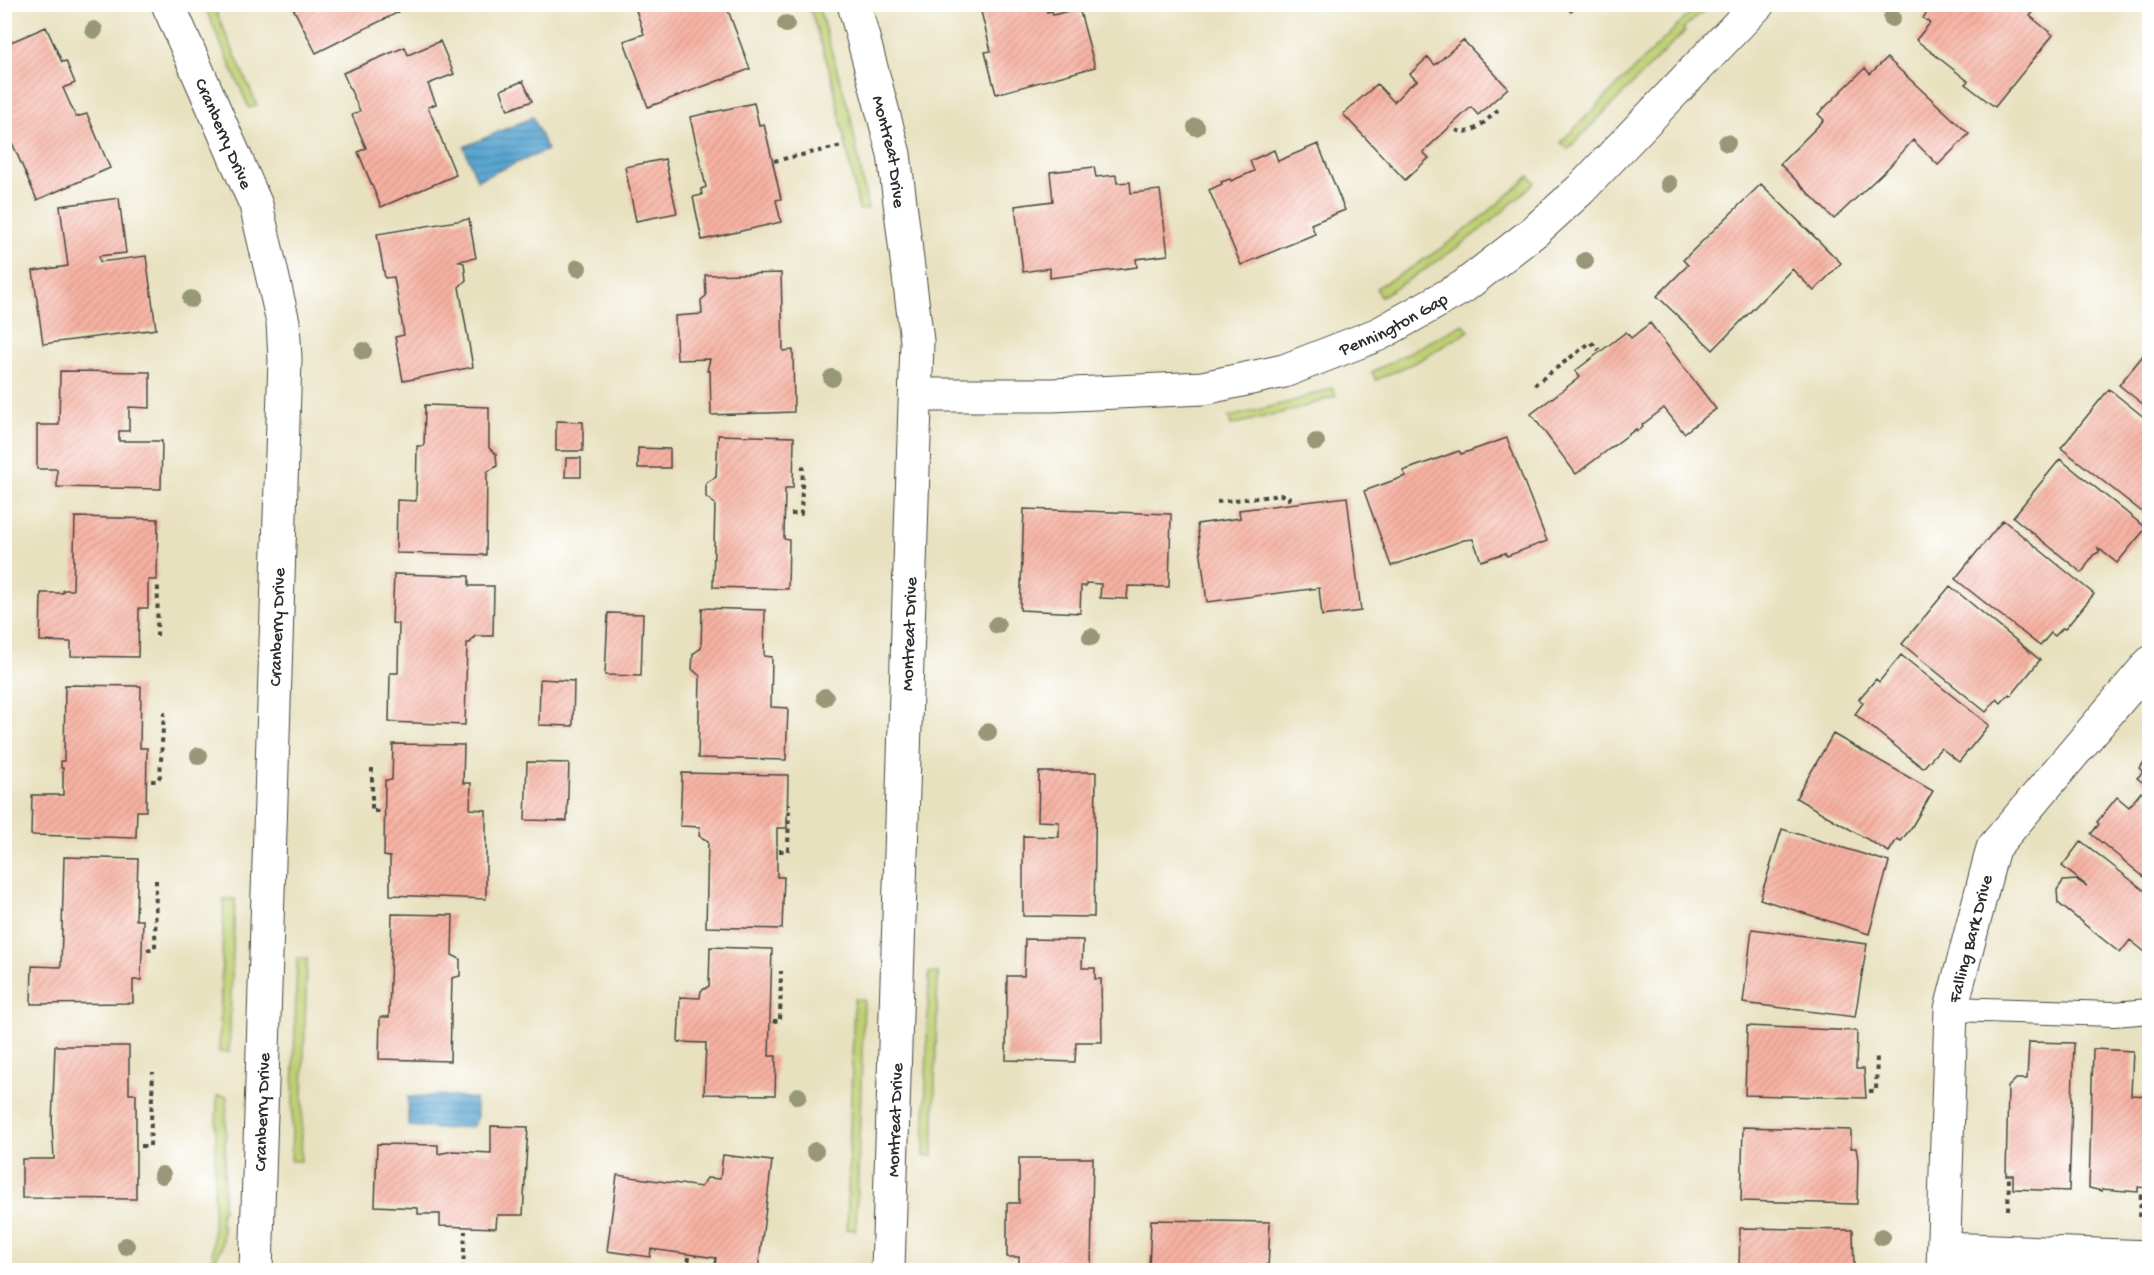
<svg xmlns="http://www.w3.org/2000/svg" width="2154" height="1275" font-family="'Gochi Hand',sans-serif">
<style>
.grass{fill:#becf72;stroke:#747d4e;stroke-width:1.5}
.water{fill:url(#water-rules);stroke:#41687e;stroke-width:1.5}
.building{fill:url(#building-hatch)}
.lines{fill:none;stroke-linecap:round;stroke-linejoin:round}
.lane-casing{stroke:#474641;stroke-width:26}
.street-casing{stroke:#474641;stroke-width:35}
.path{stroke:#474641;stroke-width:4;stroke-dasharray:4.5 4.5;stroke-linecap:butt}
.lane{stroke:#fff;stroke-width:24}
.street{stroke:#fff;stroke-width:33}
.tree{fill:#989879}
.labels{text-anchor:middle;stroke-width:4.5;stroke-linejoin:round;paint-order:stroke}
.street-label{font-size:18px;fill:#2b2b2b;stroke:#fff}
</style>
<defs>
<pattern id="water-rules" width="6" height="5" patternUnits="userSpaceOnUse" patternTransform="scale(1.5)"><rect width="6" height="5" fill="#57a4d0"/><path d="M0 2.5h6" fill="none" stroke="#4886a9"/></pattern>
<pattern id="building-hatch" width="6" height="6" patternUnits="userSpaceOnUse" patternTransform="scale(1.5)"><rect width="6" height="6" fill="#f6b1a1"/><path d="M-1 1l2-2M0 6l6-6M5 7l2-2" fill="none" stroke="#d3988b"/></pattern>
</defs>
<rect width="100%" height="100%" fill="#fff"/>
<filter id="ink" filterUnits="userSpaceOnUse"><feTurbulence type="fractalNoise" baseFrequency=".0167" numOctaves="2"/><feDisplacementMap in="SourceGraphic" scale="12" xChannelSelector="R" yChannelSelector="G"/><feConvolveMatrix kernelMatrix="1 2 1 2 8 2 1 2 1" color-interpolation-filters="sRGB"/></filter>
<filter id="wash" filterUnits="userSpaceOnUse"><feTurbulence type="fractalNoise" baseFrequency=".008" numOctaves="4" result="noise"/><feDisplacementMap in="SourceGraphic" scale="24" xChannelSelector="R" yChannelSelector="G"/><feGaussianBlur stdDeviation="1.35" result="paint"/><feColorMatrix in="noise" values="0 0 0 0 0 0 0 0 0 0 0 0 0 0 0 0 0 1.4 0 .05"/><feComposite in="paint" operator="in"/></filter>
<g filter="url(#wash)">
<rect width="100%" height="100%" fill="#e8e1bf"/>
<!-- grass -->
<path class="grass" d="M204 5H213L257 105 249 108Z
M809 5H818L850 114 868 209 859 210 832 78Z
M1698 5H1710L1683 29 1685 31 1568 149 1561 142Z
M1529 176 1535 182C1487 229 1438 263 1380 297L1376 288C1433 258 1482 220 1529 176Z
M1463 324 1469 331 1418 361 1376 380 1372 372Z
M1332 388 1336 396 1297 409 1231 425 1229 417 1290 402Z
M224 899H235L229 1052H219Z
M297 958H307L301 1161H291Z
M929 973H938L933 1156H924Z
M854 999 864 1000 856 1230 847 1229Z
M217 1096H227L223 1211H221V1226H223L222 1246 212 1267Z"/>
<!-- water -->
<path class="water" d="M533 117 547 150 477 180 464 147Z
M442 1095 475 1099 477 1115 474 1126 441 1129 408 1126V1097Z"/>
<g id="blocks">
<!-- building -->
<path class="building" d="M291 4H396L399 12 316 53Z
M634 4H712L714 10 726 5 750 69 648 107 624 41 644 34Z
M979 4H1045L1047 12 1052 11 1053 15 1079 8 1095 67 996 94 985 52 991 51Z
M1563 4H1579L1571 12Z
M1933 4H2040L2030 16 2053 35 1995 107 1965 84 1968 81 1916 40 1930 23 1923 18Z
M46 27 62 62 66 61 75 83 63 88 76 117 87 114 110 168 37 200 4 124V45Z
M1463 40 1508 88 1478 115 1471 107 1423 152 1429 158 1405 180 1343 114 1377 84 1394 102 1408 87 1417 81 1410 74 1428 57 1435 65Z
M440 41 454 74 428 84 436 104 428 107 456 175 381 207 358 152 366 148 352 115 360 111 343 73 405 47 408 55Z
M1887 58 1969 134 1938 165 1913 140 1890 166 1834 219 1780 164 1824 120 1818 114 1865 68 1870 74Z
M523 81 532 101 508 110 501 90Z
M754 103 759 125 764 124 781 199 776 200 781 222 702 240 693 197 702 195 701 189 706 187 690 117Z
M1318 144 1345 210 1311 224 1315 234 1241 265 1209 190 1222 184 1221 182 1230 179 1231 181 1254 171 1250 161 1274 150 1278 161Z
M665 159 677 213 636 221 625 167Z
M1094 167 1096 177 1116 175 1117 183 1130 182 1131 193 1160 190 1168 255 1136 259 1137 267 1050 278V268L1023 272 1015 206 1053 201 1050 172Z
M1761 184 1841 263 1814 291 1792 269 1713 350 1657 296 1688 265 1683 260Z
M119 198 126 253 99 256 100 262 146 256 156 329 43 344 33 271 68 266 60 206Z
M469 219 476 258 458 261 464 263 466 280 459 287 473 367 403 381 395 337 404 335 394 277 385 278 377 234Z
M781 273 783 351 793 350 794 412 711 415 710 371H707L710 359 677 360 675 316 702 314 701 300 706 296 705 275Z
M1650 323 1716 409 1684 433 1664 408 1642 425 1643 427 1637 431 1636 429 1576 474 1531 414 1580 377 1575 371 1626 332 1631 338Z
M2150 347V410L2119 385Z
M60 371 150 372V408L129 407V431H119V441H162L161 489 57 487V469H37V425H59Z
M2109 389 2150 422V510L2146 515 2061 448Z
M425 405 489 407V448L496 454 497 466 487 472 486 555 396 553 397 500 416 501 417 446H424Z
M556 421 583 422V451H556Z
M718 435 794 437 793 488H785L784 539 789 540 788 589 713 587 715 504 706 497V483L716 477Z
M1507 438 1547 541 1507 556 1505 553 1481 561 1473 539 1464 540 1391 566 1364 491 1406 476 1403 471 1459 451 1461 454Z
M638 448 670 449V468H638Z
M566 458H581V477H565Z
M2060 459 2146 528 2117 563 2098 548 2099 552 2093 555 2082 573 2013 517Z
M1347 497 1361 611 1322 616 1319 588 1207 602 1197 524 1240 518 1239 510Z
M1024 509 1171 514 1169 587 1128 586 1127 599 1100 598 1101 584 1086 583V586H1081L1080 613 1020 610Z
M75 517 158 519 157 580H148V608H139L138 657 71 656V642L40 641 41 593H63V590H73Z
M2003 520 2094 594 2065 629 2063 628 2055 636 2051 633 2040 646 1955 579Z
M394 574 469 576V586H494L493 636H475L470 643H467L465 725 389 722 390 673H398L399 624 392 623Z
M1950 586 2040 660 2011 696 2009 694 2001 703 1997 699 1986 712 1902 644Z
M702 608 765 610 764 656 772 657 771 707 788 708 786 760 698 758 700 676 692 669 693 654 701 648Z
M608 613 643 614 641 676 605 675Z
M1901 655 1989 725 1959 762 1941 748 1923 768 1855 714 1863 703 1859 699 1876 679 1879 682Z
M540 679 574 681 573 726 539 725Z
M65 685 141 686 140 748H147L146 811H137L136 838 31 835 32 795H63V768H61V761H64Z
M1833 734 1933 791 1911 828 1901 841 1897 839 1889 852 1796 798Z
M393 744 464 745 463 783H471L470 809 486 810V899L390 895V857L384 856 385 780H392Z
M2150 755V788L2137 778 2143 772 2139 768Z
M527 762 569 763 567 821 525 820Z
M1039 772H1096L1094 917 1023 916V836L1059 837V822L1038 821Z
M682 773 788 775 787 828H777V877H784L782 929 706 927 708 841 699 836 700 827 680 826Z
M2141 792 2150 799V882L2091 834 2099 824 2097 822 2117 797 2129 807Z
M1782 829 1889 862 1869 934 1760 899Z
M2081 841 2150 895V956L2130 940 2120 953 2058 903 2057 890 2063 881 2077 880 2087 886 2062 866Z
M64 857 138 859 136 920H143L141 980H133V1003L31 1004 32 966 61 967Z
M392 914 453 915 452 955 460 959V976L452 978 450 1061 379 1059 380 1017H389Z
M1752 929 1867 944 1855 1017 1743 1003Z
M1025 939 1083 940 1082 968H1095V979H1101L1102 1042H1076L1075 1062 1006 1060 1007 976H1024Z
M710 947 772 949 769 1056H776L775 1095 704 1094 706 1043 678 1042 680 997 700 998 701 991 709 986Z
M1747 1026 1857 1031 1856 1069H1864L1866 1098 1745 1095Z
M2029 1042 2074 1043 2069 1191 2013 1189V1175H2006L2008 1087 2016 1079H2027Z
M55 1046H129V1094H136V1199L22 1198V1159H54L52 1124Z
M2093 1049 2133 1051 2131 1095 2150 1096 2148 1188 2138 1187V1192L2102 1189V1191L2089 1188Z
M491 1126 528 1127 523 1215H497L496 1228 440 1226V1214H418V1208L375 1206 377 1144 438 1145V1154L453 1151 491 1153Z
M1743 1127 1851 1130V1148H1856L1858 1160 1857 1204 1741 1201Z
M723 1155 772 1161 758 1270 715 1266 716 1258 651 1249 650 1257 607 1251 617 1175 701 1187 707 1178 720 1179Z
M1019 1158H1093L1091 1270H1019V1257H1007V1203H1019Z
M1151 1220 1270 1222 1268 1270H1149Z
M1740 1228 1853 1230 1854 1270H1739Z"/>
</g>
</g>
<g filter="url(#ink)">
<use href="#blocks" fill-opacity="0" stroke="#474641" stroke-width="1.5"/>
<g class="lines">
<!-- lane casing -->
<g class="lane-casing">
<path id="lane" d="M1951 1009 2114 1014 2150 1011"/>
</g>
<!-- street casing -->
<g class="street-casing">
<g id="street">
<path id="s1" d="M168 4 256 205 283 322 285 359 256 1270"/>
<path id="s2" d="M854 4 894 154 917 341 888 1270"/>
<path id="s3" d="M917 395H1052L1203 388 1284 371 1379 334 1463 287 1535 231 1580 190 1758 4"/>
<path d="M1944 1249 2150 1257"/>
<path id="s4" d="M1943 1270 1951 1009 1993 848 2150 663"/>
</g>
</g>
<!-- path -->
<path class="path" d="M1456 130C1473 138 1488 118 1500 108
M774 161 842 146
M1534 385 1591 342 1599 350
M1217 502 1282 495 1289 497V502
M791 514H801L803 464
M157 636 158 583
M372 768V811H383
M151 781H157L160 776 164 712
M779 851H788L789 804
M147 950 155 948 156 880
M773 1021H780L781 971
M1869 1091H1876L1877 1053
M141 1146H150L153 1072
M2008 1210 2009 1178
M2140 1217 2141 1191
M463 1270 465 1231
M687 1270 689 1257"/>
<!-- lane -->
<use href="#lane" class="lane"/>
<!-- street -->
<use href="#street" class="street"/>
</g>
<!-- trees -->
<g class="tree">
<circle cx="1892" cy="18" r="9"/>
<circle cx="786" cy="24" r="9"/>
<circle cx="94" cy="30" r="9"/>
<circle cx="1196" cy="127" r="9"/>
<circle cx="1727" cy="143" r="9"/>
<circle cx="1669" cy="184" r="9"/>
<circle cx="1585" cy="261" r="9"/>
<circle cx="578" cy="268" r="9"/>
<circle cx="191" cy="299" r="9"/>
<circle cx="363" cy="351" r="9"/>
<circle cx="832" cy="378" r="9"/>
<circle cx="1316" cy="442" r="9"/>
<circle cx="997" cy="625" r="9"/>
<circle cx="1091" cy="637" r="9"/>
<circle cx="825" cy="697" r="9"/>
<circle cx="988" cy="732" r="9"/>
<circle cx="199" cy="756" r="9"/>
<circle cx="798" cy="1096" r="9"/>
<circle cx="815" cy="1151" r="9"/>
<circle cx="162" cy="1175" r="9"/>
<circle cx="1882" cy="1237" r="9"/>
<circle cx="126" cy="1246" r="9"/>
</g>
</g>
<g class="labels">
<!-- street labels -->
<g class="street-label">
<text dy="6" stroke="none"><textPath href="#s1" startOffset="141">Cranberry Drive</textPath></text>
<text dy="6" stroke="none"><textPath href="#s2" startOffset="152">Montreat Drive</textPath></text>
<text dy="6" stroke="none"><textPath href="#s3" startOffset="488">Pennington Gap</textPath></text>
<text transform="translate(276 627) rotate(-88)" y="6">Cranberry Drive</text>
<text transform="translate(908 634) rotate(-88)" y="6">Montreat Drive</text>
<text dy="6" stroke="none"><textPath href="#s4" startOffset="334">Falling Bark Drive</textPath></text>
<text transform="translate(261 1112) rotate(-88)" y="6">Cranberry Drive</text>
<text transform="translate(894 1120) rotate(-88)" y="6">Montreat Drive</text>
</g>
</g>
<!-- margin -->
<rect width="2154" height="1275" fill="none" stroke="#fff" stroke-width="24"/>
</svg>
